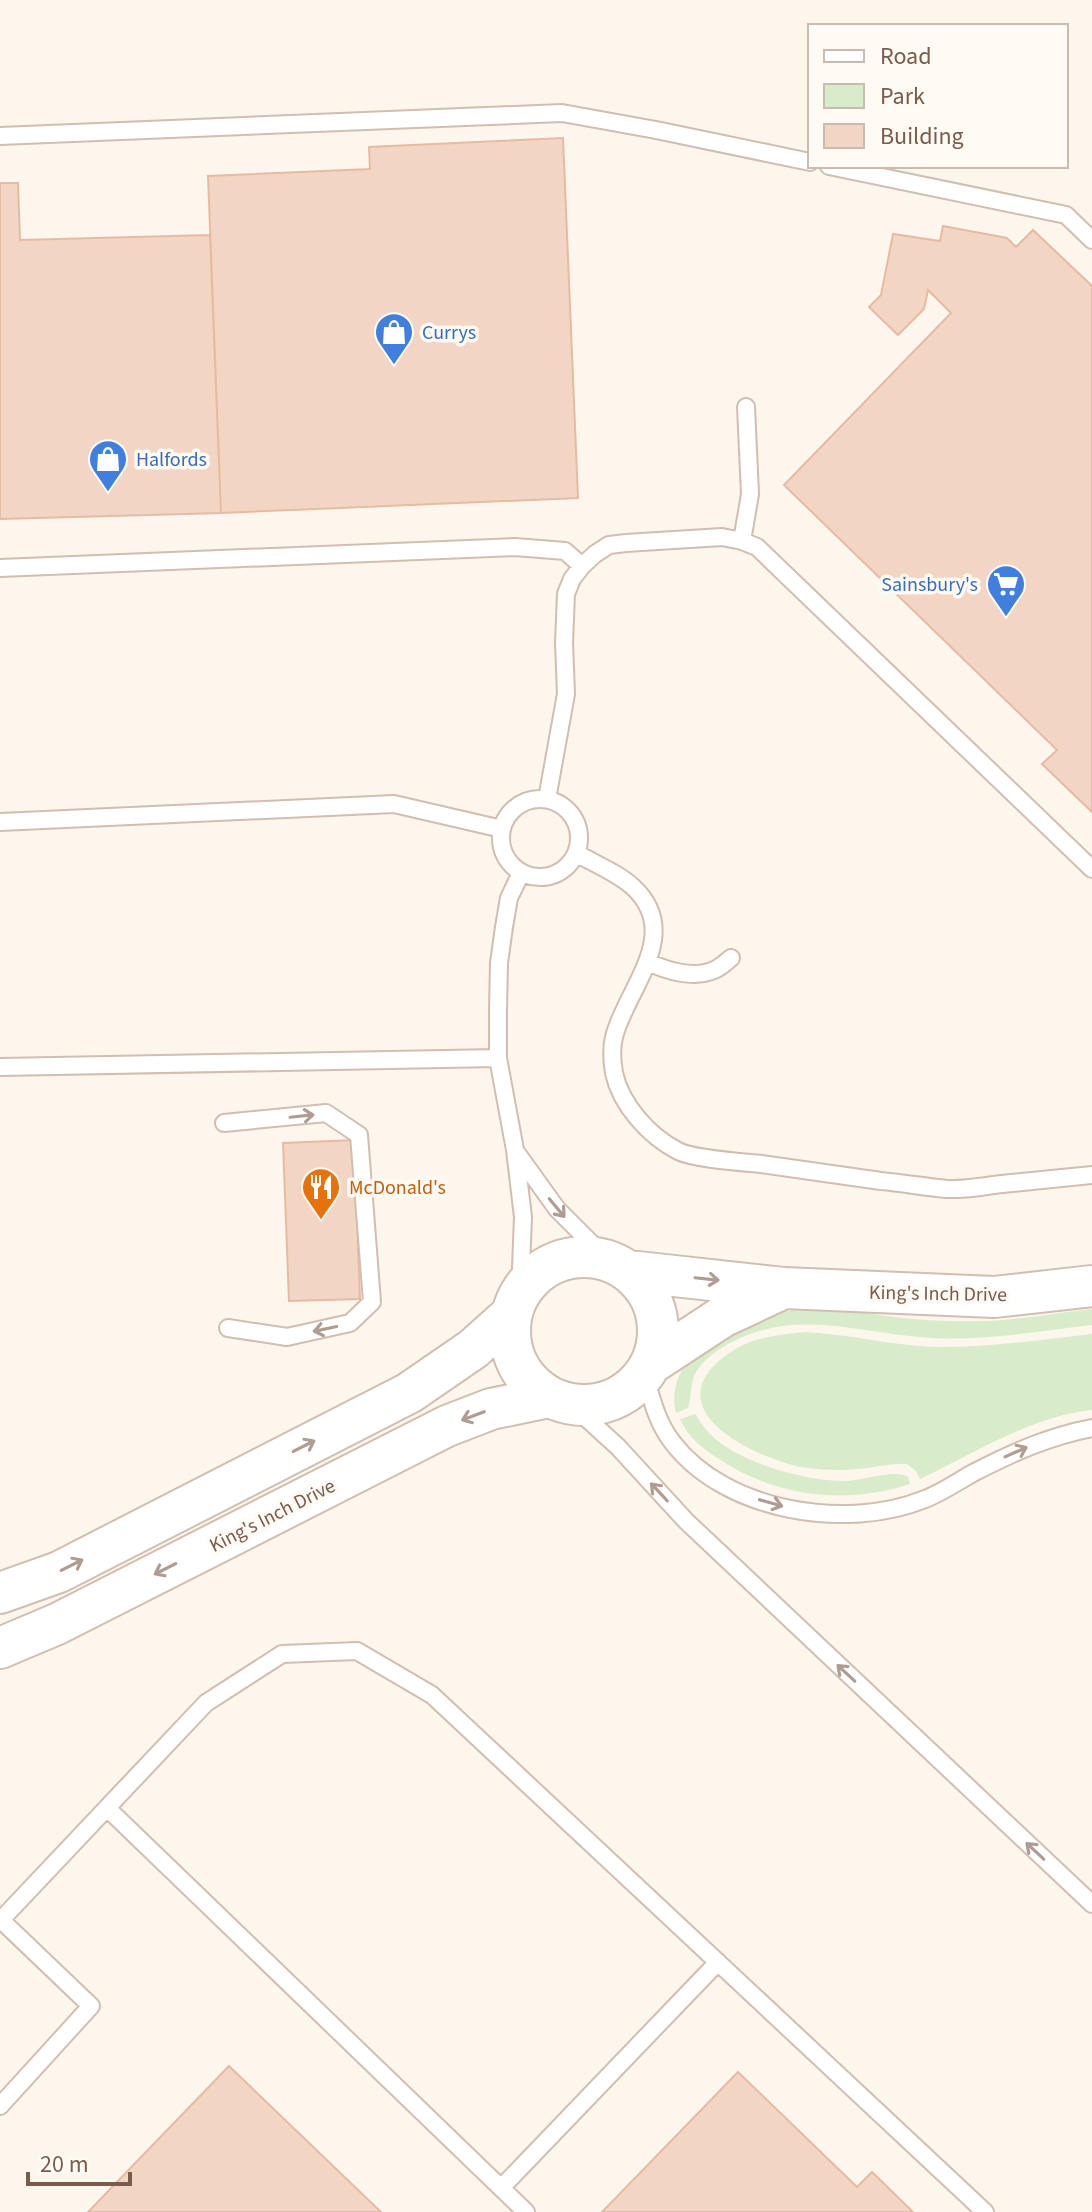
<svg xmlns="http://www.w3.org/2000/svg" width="1092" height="2212" font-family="'Source Sans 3',sans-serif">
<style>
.green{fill:#d8ecc9}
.building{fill:#f3d5c3;stroke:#e6bba3;stroke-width:2}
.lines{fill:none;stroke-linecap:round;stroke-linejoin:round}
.service-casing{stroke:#d1beb0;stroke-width:20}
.tertiary-casing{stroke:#d1beb0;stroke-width:44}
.service{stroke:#fff;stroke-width:16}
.tertiary{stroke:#fff;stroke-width:40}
.oneway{stroke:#af9d94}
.labels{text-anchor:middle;stroke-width:7;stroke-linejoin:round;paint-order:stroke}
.shop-label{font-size:20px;fill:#366cbe;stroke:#fffaf3;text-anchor:start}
.food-label{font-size:20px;fill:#c56008;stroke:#fffaf3;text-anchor:start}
.street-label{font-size:20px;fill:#7a5c4d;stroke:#fffaf3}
</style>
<rect width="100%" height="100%" fill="#fdf6ec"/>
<!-- green -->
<path class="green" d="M829 1307C880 1316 930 1323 982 1321 1019 1320 1056 1313 1092 1309V1325C1040 1331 985 1341 933 1338 861 1335 797 1306 728 1344 716 1351 703 1360 696 1372 690 1382 692 1396 688 1408L676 1413C671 1393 677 1376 688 1359L767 1314 806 1308Z
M805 1332C848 1334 889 1345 933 1347 986 1348 1039 1340 1092 1334V1410C1029 1417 977 1452 920 1479L916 1471 907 1464C890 1463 874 1468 858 1469 838 1471 816 1470 796 1466 759 1457 671 1419 710 1370 720 1358 736 1347 750 1342 768 1336 786 1334 805 1332Z
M695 1414C700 1421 704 1428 710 1434 738 1463 808 1482 848 1481 863 1480 897 1469 908 1477L910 1484C845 1505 776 1497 719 1459 703 1449 688 1437 680 1419Z"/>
<!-- building -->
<path class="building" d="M563 138 578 498 221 513 208 176 370 169 369 147Z
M0 183H18L20 240 210 235 221 513 0 519Z
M943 226 1007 238 1016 247 1033 230 1092 286V812L1042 764 1057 750 784 485 951 313 928 290 924 309 898 335 869 307 881 295 893 234 940 241Z
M354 1140 360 1299 289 1301 283 1143Z
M229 2066 381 2212H88Z
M738 2072 857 2187 872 2172 913 2212H602Z"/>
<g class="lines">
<!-- service casing -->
<g class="service-casing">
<path id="service" d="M0 136 562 113 656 130 810 162
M829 166 1066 215 1092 240
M742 541 750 494 746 407
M0 568 515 547 565 551 582 566
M547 799 566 694 564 643 566 594 572 579 582 566 595 554 609 545 626 543 722 537 742 541 757 547 1092 869
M501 838a39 39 0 1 1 78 0a39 39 0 1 1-78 0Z
M0 822 394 804 502 829
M576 853C595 864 618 873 633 887 684 934 626 989 614 1037 611 1049 612 1061 614 1073 621 1105 649 1136 678 1151 694 1159 741 1162 761 1164 801 1170 841 1175 881 1181 903 1183 925 1187 947 1189 965 1190 984 1186 1002 1184 1032 1181 1062 1178 1092 1175
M648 962C667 971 694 979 714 970 720 968 726 962 731 958
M0 1067 498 1058
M224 1123 326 1113 359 1135 372 1302 350 1323 287 1337 228 1328
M516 1152 557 1209 607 1259
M520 1293 523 1217 515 1150 498 1058V1009L499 963 504 927 509 898 521 873
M645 1376C652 1400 657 1423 673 1443 726 1512 847 1531 925 1499 941 1493 957 1482 973 1473 1012 1453 1049 1436 1092 1428
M572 1405 618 1447 686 1521 1092 1904
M107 1808 526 2212
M0 1921 206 1703 282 1654 357 1651 432 1695 985 2212
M0 2106 91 2006 1 1920
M501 2188 718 1962"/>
</g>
<!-- tertiary casing -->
<g class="tertiary-casing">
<path id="tertiary" d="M510 1331a74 74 0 1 1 148 0a74 74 0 1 1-148 0Z
M629 1271 784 1288 994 1297 1092 1286
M652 1363 722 1317 784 1288
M0 1593 59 1572 409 1393 473 1349 511 1315
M0 1648 57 1624 447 1426 491 1409 549 1397"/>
</g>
<!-- service -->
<use href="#service" class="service"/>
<!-- tertiary -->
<use href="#tertiary" class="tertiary"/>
</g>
<!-- one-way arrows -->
<defs><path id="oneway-shaft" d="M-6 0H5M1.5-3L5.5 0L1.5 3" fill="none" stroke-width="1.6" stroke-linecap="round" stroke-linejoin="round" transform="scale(2)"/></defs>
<g class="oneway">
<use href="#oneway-shaft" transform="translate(302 1116) rotate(-6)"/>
<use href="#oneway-shaft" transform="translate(557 1208) rotate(50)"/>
<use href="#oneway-shaft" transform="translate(707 1279) rotate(6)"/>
<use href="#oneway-shaft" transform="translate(325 1329) rotate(168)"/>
<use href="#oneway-shaft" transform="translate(473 1416) rotate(159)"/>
<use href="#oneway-shaft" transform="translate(304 1446) rotate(-27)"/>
<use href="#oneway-shaft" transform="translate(1016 1452) rotate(-24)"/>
<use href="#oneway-shaft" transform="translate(659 1492) rotate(-133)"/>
<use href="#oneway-shaft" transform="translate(771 1503) rotate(16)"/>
<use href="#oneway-shaft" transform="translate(72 1565) rotate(-27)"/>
<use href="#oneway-shaft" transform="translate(165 1569) rotate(153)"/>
<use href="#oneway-shaft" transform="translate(846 1673) rotate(-137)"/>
<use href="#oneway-shaft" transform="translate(1035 1851) rotate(-137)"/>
</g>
<!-- icons -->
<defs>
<g id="shop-pin" transform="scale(2)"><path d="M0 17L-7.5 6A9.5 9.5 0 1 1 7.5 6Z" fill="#3f7fe0" stroke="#fffaf3"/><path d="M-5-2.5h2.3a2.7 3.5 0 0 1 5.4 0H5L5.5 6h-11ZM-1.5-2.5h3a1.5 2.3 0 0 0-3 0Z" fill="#fff"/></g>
<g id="supermarket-pin" transform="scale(2)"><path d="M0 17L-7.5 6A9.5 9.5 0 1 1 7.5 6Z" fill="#3f7fe0" stroke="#fffaf3"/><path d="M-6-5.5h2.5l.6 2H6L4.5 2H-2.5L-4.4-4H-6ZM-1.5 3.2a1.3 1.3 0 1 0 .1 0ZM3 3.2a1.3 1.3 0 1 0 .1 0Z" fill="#fff"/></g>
<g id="restaurant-pin" transform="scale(2)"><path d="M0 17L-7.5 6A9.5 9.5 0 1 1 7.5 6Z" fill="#e8710a" stroke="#fffaf3"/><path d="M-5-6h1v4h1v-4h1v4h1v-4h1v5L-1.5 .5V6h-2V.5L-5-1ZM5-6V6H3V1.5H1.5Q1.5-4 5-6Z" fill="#fff"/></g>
</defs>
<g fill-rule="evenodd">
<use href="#shop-pin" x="394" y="332"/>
<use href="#shop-pin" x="108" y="459"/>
<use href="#supermarket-pin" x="1006" y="584"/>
<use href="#restaurant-pin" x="321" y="1187"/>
</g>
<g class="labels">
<!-- shop labels -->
<g class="shop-label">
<text x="422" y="339">Currys</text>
<text x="136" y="466">Halfords</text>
<text x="978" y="591" text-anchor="end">Sainsbury's</text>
</g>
<!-- food labels -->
<g class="food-label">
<text x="349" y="1194">McDonald's</text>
</g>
<!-- street labels -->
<g class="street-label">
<text transform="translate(938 1293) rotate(1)" y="7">King's Inch Drive</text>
<text transform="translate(272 1515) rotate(-27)" y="7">King's Inch Drive</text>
</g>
</g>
<!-- legend -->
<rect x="808" y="24" width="260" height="144" fill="#fffaf3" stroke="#cabbb1" stroke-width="2"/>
<rect x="824" y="50" width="40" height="12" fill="#ffffff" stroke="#cabbb1" stroke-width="2"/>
<text x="880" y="64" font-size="24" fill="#7a5c4d">Road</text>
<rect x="824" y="84" width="40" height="24" fill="#d8ecc9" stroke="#cabbb1" stroke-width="2"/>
<text x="880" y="104" font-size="24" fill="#7a5c4d">Park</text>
<rect x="824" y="124" width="40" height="24" fill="#f3d5c3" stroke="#cabbb1" stroke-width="2"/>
<text x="880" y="144" font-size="24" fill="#7a5c4d">Building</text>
<!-- scale -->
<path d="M28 2172v12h102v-12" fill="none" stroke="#7a5c4d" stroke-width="4"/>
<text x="40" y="2172" font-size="24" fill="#7a5c4d" stroke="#fffaf3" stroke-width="6" paint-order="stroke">20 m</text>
</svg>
